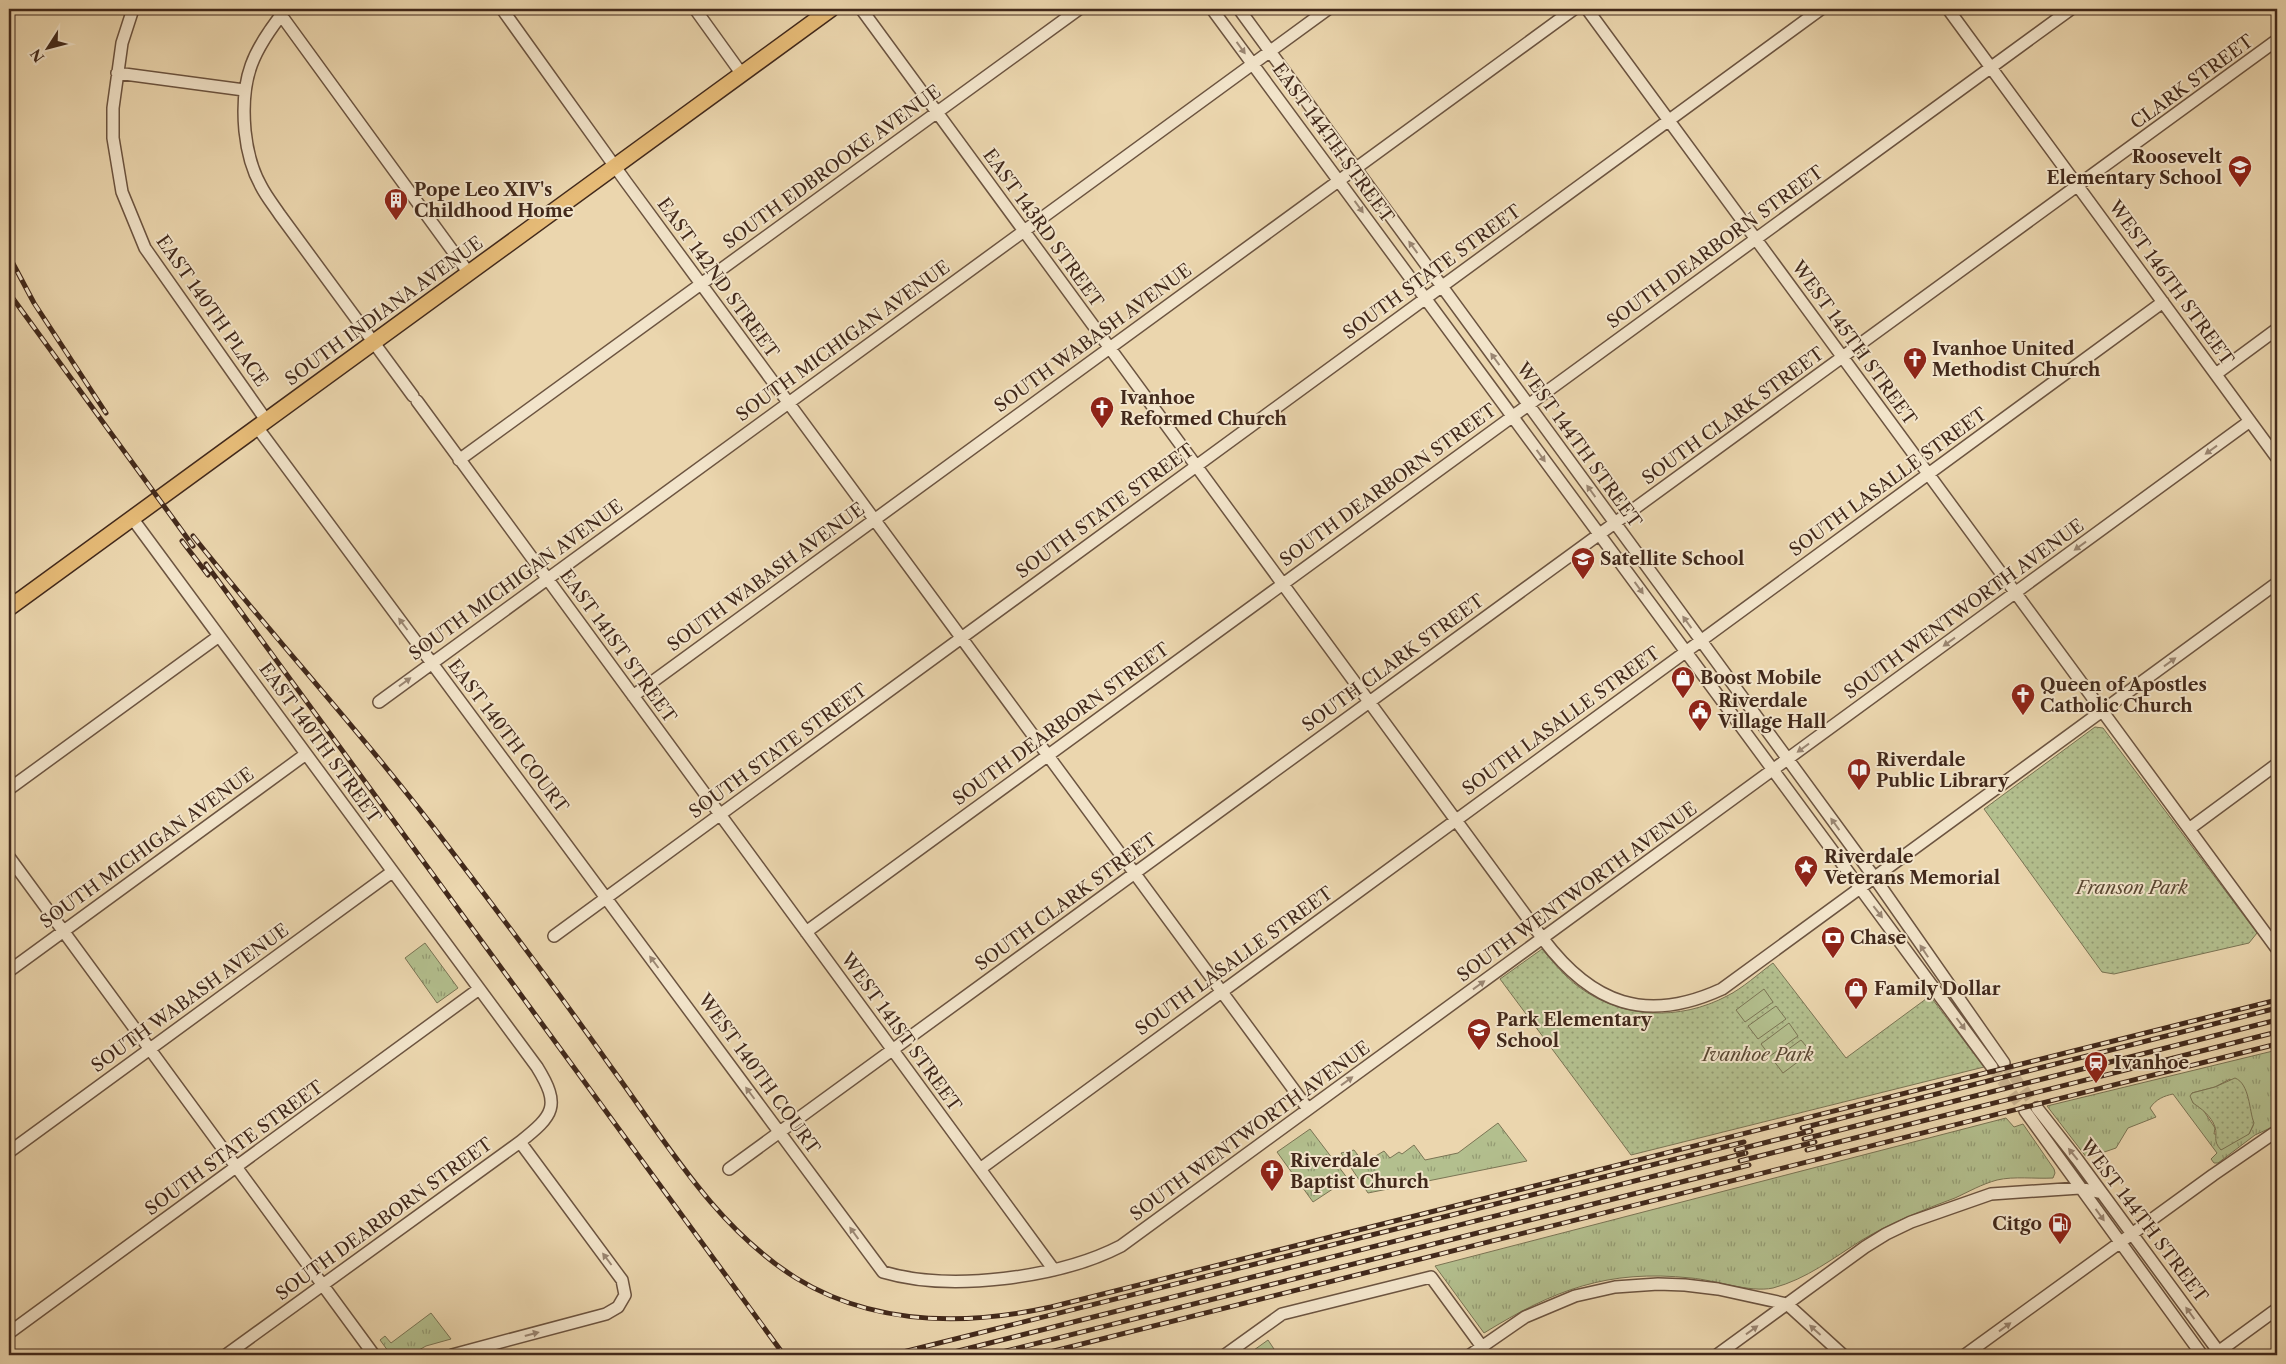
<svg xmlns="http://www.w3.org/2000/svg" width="2286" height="1364" font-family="'Libre Caslon Text',serif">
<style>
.grass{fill:url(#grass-tufts);stroke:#7a7454;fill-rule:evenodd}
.park{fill:url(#park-dots);stroke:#7a7454}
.pitch{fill:#b3bf8e;stroke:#7a7454}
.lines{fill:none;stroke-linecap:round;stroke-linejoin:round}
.minor-tunnel{stroke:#c9b391;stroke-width:11;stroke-dasharray:11 5.5;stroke-linecap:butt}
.minor-casing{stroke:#6c5440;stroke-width:14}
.major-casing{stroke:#42291b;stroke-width:18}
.minor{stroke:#f2e4ca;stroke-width:11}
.major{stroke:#e6bb77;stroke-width:15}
.rail-casing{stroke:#42291b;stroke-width:5}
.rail{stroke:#f2e4ca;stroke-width:3;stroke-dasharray:9;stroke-linecap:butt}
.oneway{fill:#9a8672}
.labels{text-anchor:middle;stroke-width:4;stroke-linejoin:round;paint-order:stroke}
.street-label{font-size:18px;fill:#42291b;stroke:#f2e4ca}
.poi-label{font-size:18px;font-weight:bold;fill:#42291b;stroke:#f2e4ca;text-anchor:start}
.park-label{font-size:18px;font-style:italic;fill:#594732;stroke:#f2e4ca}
</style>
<defs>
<pattern id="grass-tufts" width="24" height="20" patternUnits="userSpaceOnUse" patternTransform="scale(1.25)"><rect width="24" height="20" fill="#b3bf8e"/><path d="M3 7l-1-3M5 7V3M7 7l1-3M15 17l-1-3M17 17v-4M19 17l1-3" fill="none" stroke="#939b73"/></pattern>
<pattern id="park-dots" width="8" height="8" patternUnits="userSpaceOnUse" patternTransform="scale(1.25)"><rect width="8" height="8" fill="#b3bf8e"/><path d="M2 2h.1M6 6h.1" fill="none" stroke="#939b73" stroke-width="1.8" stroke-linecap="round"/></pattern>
</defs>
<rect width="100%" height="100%" fill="#ebd6ae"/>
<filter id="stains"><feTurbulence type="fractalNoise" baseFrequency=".004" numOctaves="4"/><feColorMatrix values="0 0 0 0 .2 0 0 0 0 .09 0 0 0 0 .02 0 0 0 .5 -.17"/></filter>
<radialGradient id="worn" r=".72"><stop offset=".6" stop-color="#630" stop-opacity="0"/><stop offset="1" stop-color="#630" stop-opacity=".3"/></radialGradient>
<!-- grass -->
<path class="grass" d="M425 943 458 988 437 1003 405 958Z
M2277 1050V1125L2255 1135 2218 1163H2214L2211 1159 2217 1153 2173 1094C2164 1096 2156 1099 2150 1108L2156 1117 2128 1128 2116 1148 2087 1158 2047 1106ZM2230 1079 2253 1121V1126L2249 1134H2214L2215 1128 2192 1093 2215 1087Z
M2006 1118 2014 1127 2023 1124 2054 1169 2055 1173 2053 1178C2035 1179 2014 1176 1997 1180 1982 1184 1968 1192 1955 1198 1923 1210 1892 1222 1862 1240 1833 1258 1807 1279 1773 1288 1750 1293 1715 1280 1691 1278 1607 1269 1554 1290 1484 1333L1435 1266Z
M1498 1123 1527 1161 1368 1193 1341 1153 1354 1150 1364 1163 1384 1151 1390 1158 1399 1152 1402 1154 1414 1145 1425 1160 1458 1153Z
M1310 1129 1348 1179 1313 1202 1277 1152Z
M431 1313 451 1339 426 1346 410 1355H391L380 1340 385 1336 391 1343Z
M1268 1340 1278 1355H1247Z"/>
<!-- park -->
<path class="park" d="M2095 727 2103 728 2257 933 2249 943 2114 974 2102 972 1984 809Z
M1542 949C1553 962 1565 977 1579 987 1622 1019 1680 1021 1727 996 1743 988 1758 974 1773 963L1846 1058 1930 996 1984 1067 1631 1155 1500 979Z
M2235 1078C2250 1084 2249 1111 2254 1123L2249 1134 2221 1150C2212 1140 2218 1137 2215 1127 2211 1116 2202 1109 2193 1103L2190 1096 2192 1093 2215 1087Z"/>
<!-- pitch -->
<path class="pitch" d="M1764 989 1773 1002 1745 1022 1736 1010Z
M1776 1006 1786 1019 1758 1039 1748 1026Z
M1789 1023 1798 1036 1770 1056 1761 1044Z
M1801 1040 1811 1052 1783 1073 1773 1060Z"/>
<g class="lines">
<!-- minor-tunnel -->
<path class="minor-tunnel" d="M2004 1063 2037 1108
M1992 1067 2025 1111"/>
<!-- minor casing -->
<g class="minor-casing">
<path id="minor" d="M133 9 122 43 113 108V138L122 192 145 248 266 420
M286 9C253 50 240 77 245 131 247 150 252 170 261 186 266 196 274 206 280 215L413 396
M502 9 626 182 1308 1109
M695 9 741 73
M1212 9 1992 1067
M1239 9 1874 877 2004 1063
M1587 9 2277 949
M1948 9 2277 458
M862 10 1543 939C1592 1004 1646 1024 1722 989L2277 583
M281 15 468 272
M117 73 244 90
M2216 374 2277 329
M417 401 1054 1270
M257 427 883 1272C950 1292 1059 1278 1121 1246L2250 421
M459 460 1079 9
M132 518 537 1067C561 1106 554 1115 520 1142L226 1355
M633 696 1574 9
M379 702 1328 9
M9 789 219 636
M2189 829 2277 764
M9 857 374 1355
M806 932 2071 9
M554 936 1821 9
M9 971 306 754
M2037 1108 2077 1159 2221 1355
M2025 1111 2202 1355
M9 1152 392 872
M729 1169 2277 40
M980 1169 2163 302
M9 1333 479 989
M452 1355 606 1314 618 1307 625 1295 622 1280 520 1142
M1225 1355 1282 1314 1431 1277 1488 1355
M1470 1355 1525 1317 1575 1296 1615 1287 1658 1284 1685 1285 1718 1289 1787 1304 1843 1355
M1717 1355 1865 1247 1886 1234 1911 1222 1991 1194 2080 1188 2102 1193
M1965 1355 2213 1175 2277 1131
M2214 1355 2277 1309"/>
</g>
<!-- major casing -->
<g class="major-casing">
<path id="major" d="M9 608 831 9"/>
</g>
<!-- minor -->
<use href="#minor" class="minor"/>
<!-- major -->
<use href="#major" class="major"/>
<!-- rail casing -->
<g class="rail-casing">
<path id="rail" d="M9 256 34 303 106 413
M9 293 193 546
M193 536C277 642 369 741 450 849 505 921 559 993 611 1067 666 1142 715 1227 796 1278 874 1326 964 1326 1051 1307L2277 1000
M182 541 208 575
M206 564 784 1355
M1802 1128 2277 1008
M1804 1139 2277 1020
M1736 1150 1811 1131
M1807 1150 2277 1032
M1740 1161 1815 1142
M891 1355 1744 1142
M942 1355 1746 1153
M990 1355 1749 1165
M1038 1355 2277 1044"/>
</g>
<!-- rail -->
<use href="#rail" class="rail"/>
</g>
<!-- one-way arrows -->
<defs><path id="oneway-solid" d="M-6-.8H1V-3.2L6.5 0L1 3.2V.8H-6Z" transform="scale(1.25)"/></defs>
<g class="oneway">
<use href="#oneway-solid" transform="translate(1241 48) rotate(54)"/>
<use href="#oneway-solid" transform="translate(1359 207) rotate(54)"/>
<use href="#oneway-solid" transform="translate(1413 247) rotate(-126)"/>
<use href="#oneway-solid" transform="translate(1495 359) rotate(-126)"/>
<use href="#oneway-solid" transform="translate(2211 450) rotate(144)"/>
<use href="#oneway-solid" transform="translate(1541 456) rotate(54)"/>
<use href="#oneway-solid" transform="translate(1591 491) rotate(-126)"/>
<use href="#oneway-solid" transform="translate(2080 546) rotate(144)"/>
<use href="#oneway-solid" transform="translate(1639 588) rotate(54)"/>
<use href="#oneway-solid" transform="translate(1687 622) rotate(-126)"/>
<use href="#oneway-solid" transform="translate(403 624) rotate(-127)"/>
<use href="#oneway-solid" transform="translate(1949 642) rotate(144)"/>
<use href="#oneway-solid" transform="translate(2170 662) rotate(-36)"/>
<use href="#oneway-solid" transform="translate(405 682) rotate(-36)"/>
<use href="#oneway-solid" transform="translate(1803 748) rotate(144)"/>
<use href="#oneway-solid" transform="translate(1835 824) rotate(-126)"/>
<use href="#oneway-solid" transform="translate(1878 912) rotate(52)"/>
<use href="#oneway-solid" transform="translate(1924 951) rotate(-124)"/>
<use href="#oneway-solid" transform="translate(654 962) rotate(-127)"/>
<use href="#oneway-solid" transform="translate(1479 985) rotate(-36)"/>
<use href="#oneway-solid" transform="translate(1961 1024) rotate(53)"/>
<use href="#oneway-solid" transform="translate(1347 1081) rotate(-36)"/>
<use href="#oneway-solid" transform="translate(750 1093) rotate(-127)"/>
<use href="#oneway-solid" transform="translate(2073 1154) rotate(-129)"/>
<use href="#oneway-solid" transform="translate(2100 1215) rotate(54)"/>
<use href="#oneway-solid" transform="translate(854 1233) rotate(-126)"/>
<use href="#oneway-solid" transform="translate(607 1259) rotate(-127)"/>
<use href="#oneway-solid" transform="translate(2190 1313) rotate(-126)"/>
<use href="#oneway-solid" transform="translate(2005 1327) rotate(-36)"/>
<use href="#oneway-solid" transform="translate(1752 1330) rotate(-36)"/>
<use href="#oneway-solid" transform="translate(1815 1330) rotate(-138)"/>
<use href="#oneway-solid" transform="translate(532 1334) rotate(-15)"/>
</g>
<!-- icons -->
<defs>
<g id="school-pin" transform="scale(1.25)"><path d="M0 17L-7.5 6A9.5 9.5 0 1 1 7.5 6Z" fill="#8f2418" stroke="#f2e4ca"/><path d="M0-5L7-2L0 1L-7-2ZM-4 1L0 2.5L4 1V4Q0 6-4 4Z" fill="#fff"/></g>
<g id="building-pin" transform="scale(1.25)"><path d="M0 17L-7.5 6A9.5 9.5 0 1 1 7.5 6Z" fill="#8f2418" stroke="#f2e4ca"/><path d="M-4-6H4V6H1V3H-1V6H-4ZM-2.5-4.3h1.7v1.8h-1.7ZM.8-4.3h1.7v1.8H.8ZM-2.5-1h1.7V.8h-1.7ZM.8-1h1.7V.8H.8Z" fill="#fff"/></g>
<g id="church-pin" transform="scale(1.25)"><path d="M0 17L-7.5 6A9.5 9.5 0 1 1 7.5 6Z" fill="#8f2418" stroke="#f2e4ca"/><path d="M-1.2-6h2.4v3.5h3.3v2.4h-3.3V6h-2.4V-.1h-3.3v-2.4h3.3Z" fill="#fff"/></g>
<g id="shop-pin" transform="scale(1.25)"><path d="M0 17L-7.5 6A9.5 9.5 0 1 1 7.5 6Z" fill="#8f2418" stroke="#f2e4ca"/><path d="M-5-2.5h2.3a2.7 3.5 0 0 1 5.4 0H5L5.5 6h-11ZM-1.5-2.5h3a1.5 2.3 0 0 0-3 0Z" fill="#fff"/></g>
<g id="civic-pin" transform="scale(1.25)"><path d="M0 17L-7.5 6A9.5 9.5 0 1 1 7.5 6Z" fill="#8f2418" stroke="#f2e4ca"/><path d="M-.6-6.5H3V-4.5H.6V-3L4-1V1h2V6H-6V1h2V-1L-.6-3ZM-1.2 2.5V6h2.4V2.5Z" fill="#fff"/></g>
<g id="library-pin" transform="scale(1.25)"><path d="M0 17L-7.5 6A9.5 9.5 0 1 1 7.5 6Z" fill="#8f2418" stroke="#f2e4ca"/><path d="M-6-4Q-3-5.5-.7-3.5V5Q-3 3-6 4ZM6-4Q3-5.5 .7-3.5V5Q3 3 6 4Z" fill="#fff"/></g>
<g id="sight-pin" transform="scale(1.25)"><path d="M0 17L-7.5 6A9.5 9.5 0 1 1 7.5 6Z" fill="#8f2418" stroke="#f2e4ca"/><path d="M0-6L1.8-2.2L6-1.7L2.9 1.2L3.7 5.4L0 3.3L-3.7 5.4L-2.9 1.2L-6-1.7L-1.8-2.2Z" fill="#fff"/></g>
<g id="bank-pin" transform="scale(1.25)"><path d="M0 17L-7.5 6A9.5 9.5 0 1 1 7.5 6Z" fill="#8f2418" stroke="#f2e4ca"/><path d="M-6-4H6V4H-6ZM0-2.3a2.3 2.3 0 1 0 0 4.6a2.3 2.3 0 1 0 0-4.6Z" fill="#fff"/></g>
<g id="station-pin" transform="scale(1.25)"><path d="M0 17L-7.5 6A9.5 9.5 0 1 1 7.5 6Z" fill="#8f2418" stroke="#f2e4ca"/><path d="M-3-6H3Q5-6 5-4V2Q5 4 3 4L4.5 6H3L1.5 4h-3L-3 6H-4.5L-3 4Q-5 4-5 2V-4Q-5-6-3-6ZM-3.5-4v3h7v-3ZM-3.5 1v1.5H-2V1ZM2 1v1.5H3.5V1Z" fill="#fff"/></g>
<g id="fuel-pin" transform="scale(1.25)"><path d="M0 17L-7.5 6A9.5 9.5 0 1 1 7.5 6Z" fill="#8f2418" stroke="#f2e4ca"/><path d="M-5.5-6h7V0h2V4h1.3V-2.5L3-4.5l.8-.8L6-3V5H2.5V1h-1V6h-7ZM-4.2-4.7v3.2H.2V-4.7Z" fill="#fff"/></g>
</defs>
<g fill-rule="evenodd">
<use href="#school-pin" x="2240" y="167"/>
<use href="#building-pin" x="396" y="200"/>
<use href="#church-pin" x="1915" y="359"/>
<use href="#church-pin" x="1102" y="408"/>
<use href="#school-pin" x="1583" y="559"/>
<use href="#shop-pin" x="1683" y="678"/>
<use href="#church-pin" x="2023" y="695"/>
<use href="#civic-pin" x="1700" y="711"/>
<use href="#library-pin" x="1859" y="770"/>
<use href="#sight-pin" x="1806" y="867"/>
<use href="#bank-pin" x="1833" y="938"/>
<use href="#shop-pin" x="1856" y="989"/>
<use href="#school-pin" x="1479" y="1030"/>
<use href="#station-pin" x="2096" y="1063"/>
<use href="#church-pin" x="1272" y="1171"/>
<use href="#fuel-pin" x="2060" y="1224"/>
</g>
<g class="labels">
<!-- street labels -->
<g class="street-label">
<text transform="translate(2192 82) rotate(-36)" y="6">CLARK STREET</text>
<text transform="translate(1333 143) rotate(54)" y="6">EAST 144TH STREET</text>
<text transform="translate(832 167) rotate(-36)" y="6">SOUTH EDBROOKE AVENUE</text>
<text transform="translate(1043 228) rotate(54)" y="6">EAST 143RD STREET</text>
<text transform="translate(1715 247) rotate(-36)" y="6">SOUTH DEARBORN STREET</text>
<text transform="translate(1432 272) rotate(-36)" y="6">SOUTH STATE STREET</text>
<text transform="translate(718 278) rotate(54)" y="6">EAST 142ND STREET</text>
<text transform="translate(2171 283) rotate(54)" y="6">WEST 146TH STREET</text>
<text transform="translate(212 311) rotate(55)" y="6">EAST 140TH PLACE</text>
<text transform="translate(384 311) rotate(-36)" y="6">SOUTH INDIANA AVENUE</text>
<text transform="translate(1093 338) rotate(-36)" y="6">SOUTH WABASH AVENUE</text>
<text transform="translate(843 341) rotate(-36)" y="6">SOUTH MICHIGAN AVENUE</text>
<text transform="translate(1854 343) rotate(54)" y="6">WEST 145TH STREET</text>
<text transform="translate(1733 416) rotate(-36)" y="6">SOUTH CLARK STREET</text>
<text transform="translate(1579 445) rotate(54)" y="6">WEST 144TH STREET</text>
<text transform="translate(1888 482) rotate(-36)" y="6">SOUTH LASALLE STREET</text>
<text transform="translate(1388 485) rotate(-36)" y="6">SOUTH DEARBORN STREET</text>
<text transform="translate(1105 511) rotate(-36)" y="6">SOUTH STATE STREET</text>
<text transform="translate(766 577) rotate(-36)" y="6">SOUTH WABASH AVENUE</text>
<text transform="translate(516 580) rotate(-36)" y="6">SOUTH MICHIGAN AVENUE</text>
<text transform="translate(1964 609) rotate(-36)" y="6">SOUTH WENTWORTH AVENUE</text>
<text transform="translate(618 646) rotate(54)" y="6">EAST 141ST STREET</text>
<text transform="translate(1393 663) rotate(-36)" y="6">SOUTH CLARK STREET</text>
<text transform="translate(1561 721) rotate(-36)" y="6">SOUTH LASALLE STREET</text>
<text transform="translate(1061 724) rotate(-36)" y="6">SOUTH DEARBORN STREET</text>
<text transform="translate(508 736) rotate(53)" y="6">EAST 140TH COURT</text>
<text transform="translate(320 743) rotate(54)" y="6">EAST 140TH STREET</text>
<text transform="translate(778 751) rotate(-36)" y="6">SOUTH STATE STREET</text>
<text transform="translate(147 848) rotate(-36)" y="6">SOUTH MICHIGAN AVENUE</text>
<text transform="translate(1577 892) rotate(-36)" y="6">SOUTH WENTWORTH AVENUE</text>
<text transform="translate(1066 902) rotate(-36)" y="6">SOUTH CLARK STREET</text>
<text transform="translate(1234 961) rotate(-36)" y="6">SOUTH LASALLE STREET</text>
<text transform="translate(190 998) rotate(-36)" y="6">SOUTH WABASH AVENUE</text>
<text transform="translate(901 1032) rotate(54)" y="6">WEST 141ST STREET</text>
<text transform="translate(759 1074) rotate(54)" y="6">WEST 140TH COURT</text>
<text transform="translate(1250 1131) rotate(-36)" y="6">SOUTH WENTWORTH AVENUE</text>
<text transform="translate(234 1148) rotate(-36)" y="6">SOUTH STATE STREET</text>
<text transform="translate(384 1219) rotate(-36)" y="6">SOUTH DEARBORN STREET</text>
<text transform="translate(2144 1221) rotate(53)" y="6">WEST 144TH STREET</text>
</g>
<!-- poi labels -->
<g class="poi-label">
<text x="2222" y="163" text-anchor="end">Roosevelt<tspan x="2222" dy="21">Elementary School</tspan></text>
<text x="414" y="196">Pope Leo XIV's<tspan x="414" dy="21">Childhood Home</tspan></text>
<text x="1932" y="355">Ivanhoe United<tspan x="1932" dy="21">Methodist Church</tspan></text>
<text x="1120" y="404">Ivanhoe<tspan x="1120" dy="21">Reformed Church</tspan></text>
<text x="1600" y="565">Satellite School</text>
<text x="1700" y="684">Boost Mobile</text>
<text x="2040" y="691">Queen of Apostles<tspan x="2040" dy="21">Catholic Church</tspan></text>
<text x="1718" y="707">Riverdale<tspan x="1718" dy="21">Village Hall</tspan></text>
<text x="1876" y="766">Riverdale<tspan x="1876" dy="21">Public Library</tspan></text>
<text x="1824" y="863">Riverdale<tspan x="1824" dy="21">Veterans Memorial</tspan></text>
<text x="1850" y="944">Chase</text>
<text x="1874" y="995">Family Dollar</text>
<text x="1496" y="1026">Park Elementary<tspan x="1496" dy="21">School</tspan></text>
<text x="2114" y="1069">Ivanhoe</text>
<text x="1290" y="1167">Riverdale<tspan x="1290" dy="21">Baptist Church</tspan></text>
<text x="2042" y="1230" text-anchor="end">Citgo</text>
</g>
<!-- park labels -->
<g class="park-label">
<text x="2132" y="894">Franson Park</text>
<text x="1758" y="1061">Ivanhoe Park</text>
</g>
</g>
<!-- margin -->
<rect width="2286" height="1364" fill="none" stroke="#ebd6ae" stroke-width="30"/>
<rect x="10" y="10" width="2266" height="1344" fill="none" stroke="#42291b" stroke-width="2.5"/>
<rect x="15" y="15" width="2256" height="1334" fill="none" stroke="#42291b"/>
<!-- north arrow -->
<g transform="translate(48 48) rotate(234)" stroke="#f2e4ca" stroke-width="4" paint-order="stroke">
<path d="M0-4L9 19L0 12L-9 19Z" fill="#42291b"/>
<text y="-8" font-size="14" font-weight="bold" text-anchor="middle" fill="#42291b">N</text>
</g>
<rect width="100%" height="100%" filter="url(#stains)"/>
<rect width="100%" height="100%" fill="url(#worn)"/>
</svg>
